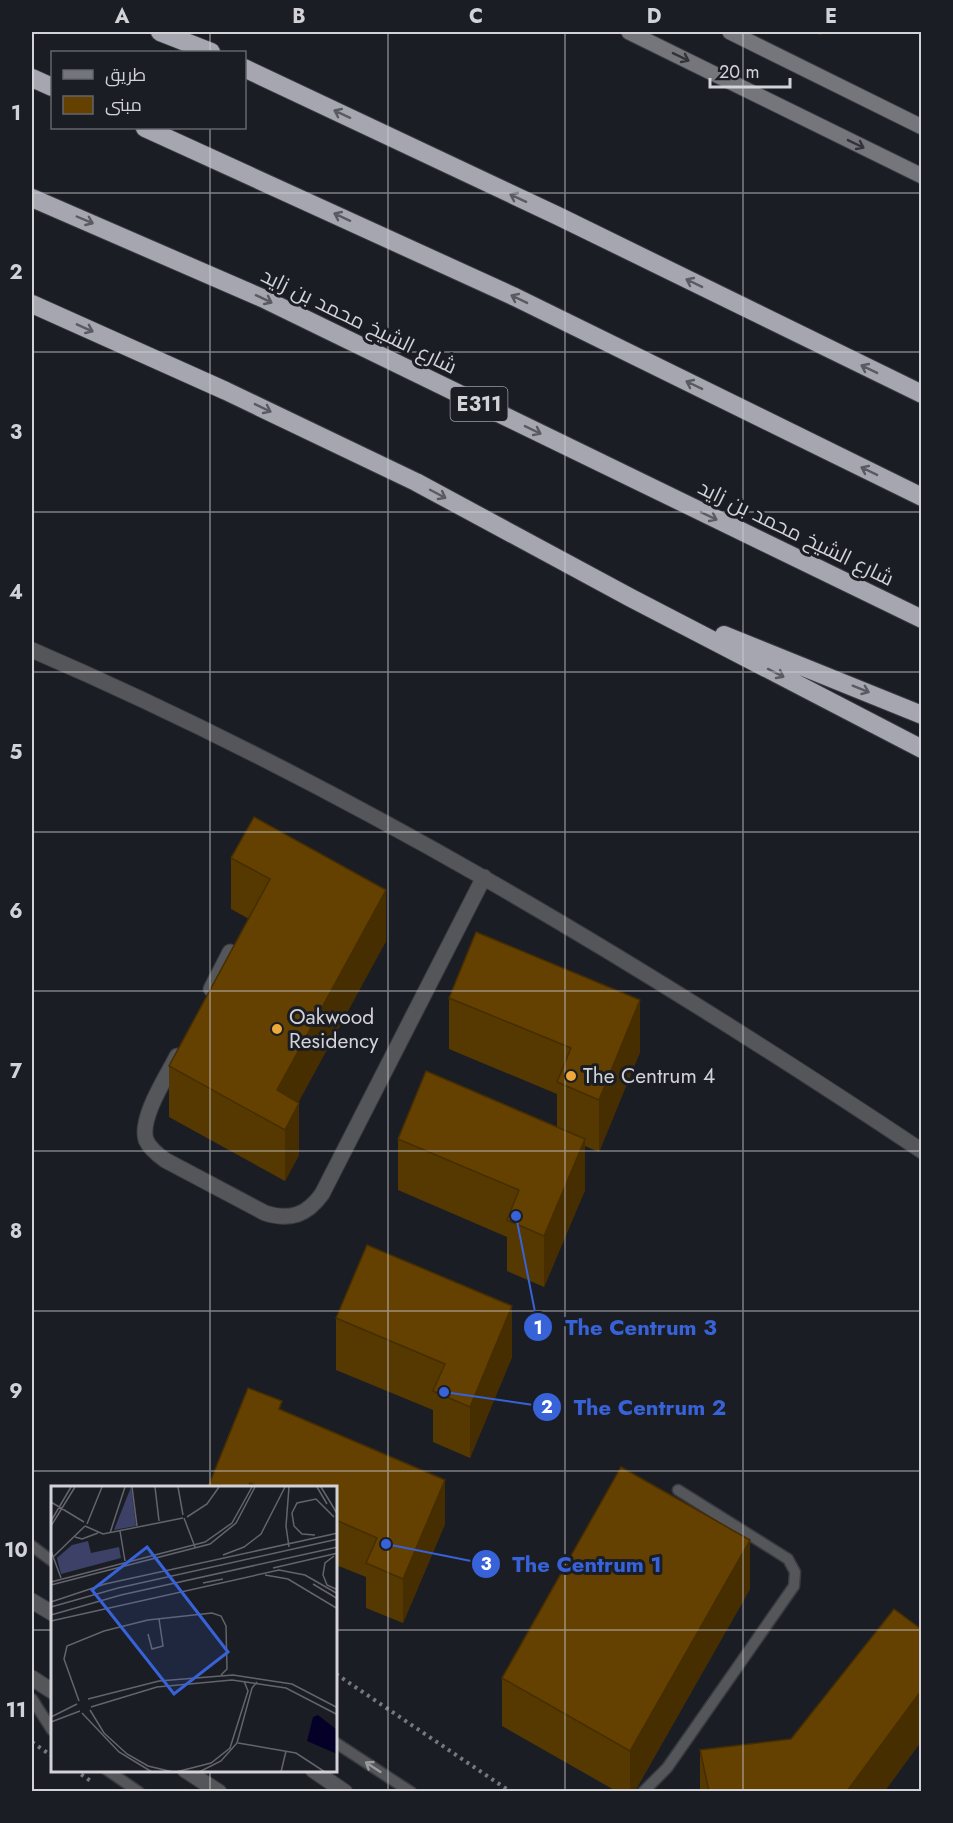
<svg xmlns="http://www.w3.org/2000/svg" width="953" height="1823" font-family="Jost,Cairo,sans-serif">
<style>
.lines{fill:none;stroke-linecap:round;stroke-linejoin:round}
.lane-casing{stroke:#383a41;stroke-width:13}
.street-casing{stroke:#383a41;stroke-width:17}
.secondary-casing{stroke:#383a41;stroke-width:17}
.highway-casing{stroke:#383a41;stroke-width:20}
.path{stroke:#77787e;stroke-width:4;stroke-dasharray:3 4.5;stroke-linecap:butt}
.lane{stroke:#55565a;stroke-width:10}
.street{stroke:#55565a;stroke-width:15}
.secondary{stroke:#75767c;stroke-width:15}
.highway{stroke:#a5a6b0;stroke-width:18}
.wall{fill:#563801}
.shaded-wall{fill:#462e01}
.building{fill:#644101;stroke:#462e01;stroke-width:1.5}
.oneway{stroke:#32333a}
.oneway2{stroke:#595b63}
.oneway3{stroke:#9a9a9f}
.grid{fill:none;stroke:#d2d2d7;stroke-width:1.5;stroke-opacity:0.55}
.poi-dot{fill:#eda83c;stroke:#1b1d24;stroke-width:2}
.labels{text-anchor:middle;stroke-width:6;stroke-linejoin:round;paint-order:stroke}
.shield{fill:#1b1d24;stroke:#9b9ca1;stroke-width:1.5}
.shield-label{font-size:20px;font-weight:bold;fill:#d2d2d7}
.street-label{font-size:21px;fill:#d2d2d7;stroke:#1b1d24}
.poi-label{font-size:21px;fill:#d2d2d7;stroke:#1b1d24;text-anchor:start}
.inset-road{fill:none;stroke:#64656c;stroke-width:1.5}
.view{fill:#3862d8;fill-opacity:0.15;stroke:#3862d8;stroke-width:3}
.inset-edge{fill:none;stroke:#d2d2d7;stroke-width:3}
.leader{fill:none;stroke:#3862d8;stroke-width:2}
.callout-dot{fill:#3862d8;stroke:#1b1d24;stroke-width:2}
.mark-label{font-size:18px;text-anchor:middle;font-weight:bold;fill:#fff}
.callout-label{font-size:22px;text-anchor:middle;font-weight:bold;fill:#3862d8;stroke:#1b1d24;stroke-width:6;stroke-linejoin:round;paint-order:stroke}
.neatline{fill:none;stroke:#d2d2d7;stroke-width:2}
.grid-label{font-size:20px;text-anchor:middle;font-weight:bold;fill:#d2d2d7}
</style>
<rect width="100%" height="100%" fill="#1b1d24"/>
<g class="lines">
<!-- lane casing -->
<g class="lane-casing">
<path id="lane" d="M32 1546 52 1561
M32 1699 52 1730
M336 1743 411 1792
M107 1770 139 1792
M643 1792 667 1768 794 1586 795 1572 788 1559 678 1490"/>
</g>
<!-- street casing -->
<g class="street-casing">
<path id="street" d="M32 650C345 785 638 962 922 1151
M211 989 230 952
M177 1056C167 1076 139 1118 146 1140 150 1149 158 1155 165 1160L265 1213C290 1221 307 1215 322 1194L484 877
M32 1601 52 1613
M32 1678 52 1691
M185 1770 219 1792
M313 1770 345 1792"/>
</g>
<!-- secondary casing -->
<g class="secondary-casing">
<path id="secondary" d="M629 32 922 176
M730 32 922 127"/>
</g>
<!-- highway casing -->
<g class="highway-casing">
<path id="highway" d="M160 32 211 52
M244 68 558 216 922 394
M32 78 52 87
M145 128 515 297 922 497
M32 198 262 298 922 619
M32 304 226 391 416 482 631 598 922 749
M724 635 922 715"/>
</g>
<!-- path -->
<path class="path" d="M336 1674 511 1792
M32 1742 52 1756
M75 1770 92 1782"/>
<!-- lane -->
<use href="#lane" class="lane"/>
<!-- street -->
<use href="#street" class="street"/>
<!-- secondary -->
<use href="#secondary" class="secondary"/>
<!-- highway -->
<use href="#highway" class="highway"/>
</g>
<!-- wall -->
<path class="wall" d="M813 32H822L821 35Z
M231 858 386 941 298 1102 299 1155 285 1181 169 1117V1066L249 919 231 909Z
M449 998 640 1052 599 1152 585 1146V1190L544 1287 507 1271V1237L398 1190V1139L557 1127V1094L449 1049Z
M336 1318 512 1357 470 1458 433 1442V1410L336 1370Z
M282 1411 445 1524 403 1623 366 1608V1577L336 1565V1487H208Z
M750 1589 635 1791H616L502 1726V1678Z
M700 1750 885 1791H700Z"/>
<!-- shaded-wall -->
<path class="shaded-wall" d="M386 890V941L284 1129 277 1090Z
M640 1000V1052L599 1152V1100Z
M299 1103V1155L285 1181V1130Z
M585 1139V1190L544 1287V1236Z
M512 1306V1357L470 1458V1407Z
M445 1480V1524L403 1623V1579Z
M750 1540V1589L635 1791H630V1751Z
M921 1691V1742L885 1791H847Z"/>
<!-- building -->
<path class="building" d="M254 817 386 890 277 1090 299 1103 285 1130 169 1066 270 879 231 858Z
M476 932 640 1000 599 1100 557 1082 571 1048 449 998Z
M426 1071 585 1139 544 1236 507 1220 519 1190 398 1139Z
M367 1245 512 1306 470 1407 433 1391 445 1364 336 1318Z
M248 1388 282 1401 279 1409 445 1480 403 1579 366 1563 377 1538 336 1520V1487H258L250 1483 248 1487H208Z
M621 1467 750 1540 630 1751 502 1678Z
M894 1609 921 1629V1691L847 1791H709L700 1750 791 1739Z"/>
<!-- one-way arrows -->
<defs><path id="oneway-shaft" d="M-6 0H5M1.5-3L5.5 0L1.5 3" fill="none" stroke-width="1.6" stroke-linecap="round" stroke-linejoin="round" transform="scale(1.5)"/></defs>
<g class="oneway">
<use href="#oneway-shaft" transform="translate(681 57) rotate(26)"/>
<use href="#oneway-shaft" transform="translate(856 144) rotate(26)"/>
</g>
<g class="oneway2">
<use href="#oneway-shaft" transform="translate(342 114) rotate(-155)"/>
<use href="#oneway-shaft" transform="translate(518 198) rotate(-155)"/>
<use href="#oneway-shaft" transform="translate(342 217) rotate(-155)"/>
<use href="#oneway-shaft" transform="translate(85 220) rotate(23)"/>
<use href="#oneway-shaft" transform="translate(694 283) rotate(-154)"/>
<use href="#oneway-shaft" transform="translate(264 299) rotate(25)"/>
<use href="#oneway-shaft" transform="translate(519 299) rotate(-154)"/>
<use href="#oneway-shaft" transform="translate(85 328) rotate(24)"/>
<use href="#oneway-shaft" transform="translate(869 369) rotate(-154)"/>
<use href="#oneway-shaft" transform="translate(694 385) rotate(-154)"/>
<use href="#oneway-shaft" transform="translate(263 408) rotate(26)"/>
<use href="#oneway-shaft" transform="translate(533 430) rotate(26)"/>
<use href="#oneway-shaft" transform="translate(869 471) rotate(-154)"/>
<use href="#oneway-shaft" transform="translate(438 494) rotate(28)"/>
<use href="#oneway-shaft" transform="translate(709 516) rotate(26)"/>
<use href="#oneway-shaft" transform="translate(776 673) rotate(27)"/>
<use href="#oneway-shaft" transform="translate(861 689) rotate(22)"/>
</g>
<use class="oneway3" href="#oneway-shaft" transform="translate(373 1767) rotate(-147)"/>
<!-- grid -->
<path class="grid" d="M210 32V52M388 32V1792M565 32V1792M743 32V1792M210 128V1487M32 193H922M32 352H922M32 512H922M32 672H922M32 832H922M32 991H922M32 1151H922M32 1311H922M32 1471H922M32 1630H52M336 1630H922M210 1770V1792"/>
<!-- markers -->
<g class="poi-dot">
<circle cx="277" cy="1029" r="6"/>
<circle cx="571" cy="1076" r="6"/>
</g>
<g class="labels">
<!-- shield labels -->
<rect class="shield" x="450.5" y="387" width="57" height="34" rx="4.5"/>
<g class="shield-label">
<text x="479" y="411">E311</text>
</g>
<!-- street labels -->
<g class="street-label">
<text transform="translate(359 321) rotate(26)" y="7">شارع الشيخ محمد بن زايد</text>
<text transform="translate(796 533) rotate(26)" y="7">شارع الشيخ محمد بن زايد</text>
</g>
<!-- poi labels -->
<g class="poi-label">
<text x="289" y="1024">Oakwood<tspan x="289" dy="24">Residency</tspan></text>
<text x="583" y="1083">The Centrum 4</text>
</g>
</g>
<!-- overview -->
<g transform="translate(51 1486)">
<rect width="286" height="286" fill="#1b1d24"/>
<path d="M80 1 85 40 63 44ZM37 55 40 67 68 61 70 72 10 88 6 72 21 59Z" fill="#3d4167"/>
<path d="M267 229 286 244V268L256 255 262 231Z" fill="#050028"/>
<path class="inset-road" d="M81 1 86 40M104 1 108 35M127 1 132 29M266 1 276 18M270 1 287 29M0 16 33 36M136 31 156 18 168 1M133 32 144 61M0 35 20 1M36 38 51 1M0 40 24 1M34 40 52 48 132 32M69 45 74 75M59 47 74 1M264 49 251 48 243 40 241 27 246 17 265 13 283 31M24 51 31 53 47 47M238 61 235 40 238 1M0 65 10 92M172 69 193 61 210 48 234 1M283 70 274 77 272 89 276 99 287 104M2 71 34 40M222 82 287 67M214 89 237 93 287 123M0 96 154 56 181 37 201 1M152 97 172 93M262 98 287 113M0 99 159 58 185 37 204 1M0 116 54 98 287 47M0 121 67 102 287 53M0 129 70 109 287 61M0 135 228 84 254 89 287 108M97 148 101 163 112 160 108 133M37 213 108 195 182 189 241 198 287 222M28 215 13 173 16 160 53 145 97 134 161 127 170 130 175 140 176 183 170 189M40 221 106 201 181 194 235 202 287 229M39 224 53 247 76 268 97 280 122 286M31 227 68 266 101 286M0 231 26 218M0 236 29 225M187 257 245 267 274 286M125 286 160 277 179 262 197 205 193 195M148 286 170 275 186 257 201 202 206 196M230 286 235 265"/>
<path class="view" d="M96 61 177 166 123 208 41 104Z"/>
<rect width="286" height="286" class="inset-edge"/>
</g>
<!-- callouts -->
<path class="leader" d="M516 1216L538 1327M444 1392L547 1407M386 1544L486 1564"/>
<g class="callout-dot">
<circle cx="516" cy="1216" r="6"/>
<circle cx="444" cy="1392" r="6"/>
<circle cx="386" cy="1544" r="6"/>
<circle cx="538" cy="1327" r="15"/>
<circle cx="547" cy="1407" r="15"/>
<circle cx="486" cy="1564" r="15"/>
</g>
<g class="mark-label">
<text x="538" y="1334">1</text>
<text x="547" y="1413">2</text>
<text x="486" y="1570">3</text>
</g>
<g class="callout-label">
<text x="641" y="1335">The Centrum 3</text>
<text x="650" y="1415">The Centrum 2</text>
<text x="587" y="1572">The Centrum 1</text>
</g>
<!-- border -->
<rect width="953" height="1823" fill="none" stroke="#1b1d24" stroke-width="66"/>
<!-- legend -->
<rect x="51" y="51" width="195" height="78" fill="#1b1d24" stroke="#64656c" stroke-width="1.5"/>
<rect x="63" y="70" width="30" height="9" fill="#75767c" stroke="#64656c" stroke-width="1.5"/>
<text x="105" y="81" font-size="18" fill="#d2d2d7">طريق</text>
<rect x="63" y="96" width="30" height="18" fill="#644101" stroke="#64656c" stroke-width="1.5"/>
<text x="105" y="111" font-size="18" fill="#d2d2d7">مبنى</text>
<!-- scale -->
<path d="M710 78v9h80v-9" fill="none" stroke="#d2d2d7" stroke-width="3"/>
<text x="719" y="78" font-size="18" fill="#d2d2d7" stroke="#1b1d24" stroke-width="4.5" paint-order="stroke">20 m</text>
<rect x="33" y="33" width="887" height="1757" class="neatline"/>
<g class="grid-label">
<text x="122" y="23">A</text>
<text x="299" y="23">B</text>
<text x="476" y="23">C</text>
<text x="654" y="23">D</text>
<text x="831" y="23">E</text>
<text x="16" y="120">1</text>
<text x="16" y="279">2</text>
<text x="16" y="439">3</text>
<text x="16" y="599">4</text>
<text x="16" y="759">5</text>
<text x="16" y="918">6</text>
<text x="16" y="1078">7</text>
<text x="16" y="1238">8</text>
<text x="16" y="1398">9</text>
<text x="16" y="1557">10</text>
<text x="16" y="1717">11</text>
</g>
</svg>
